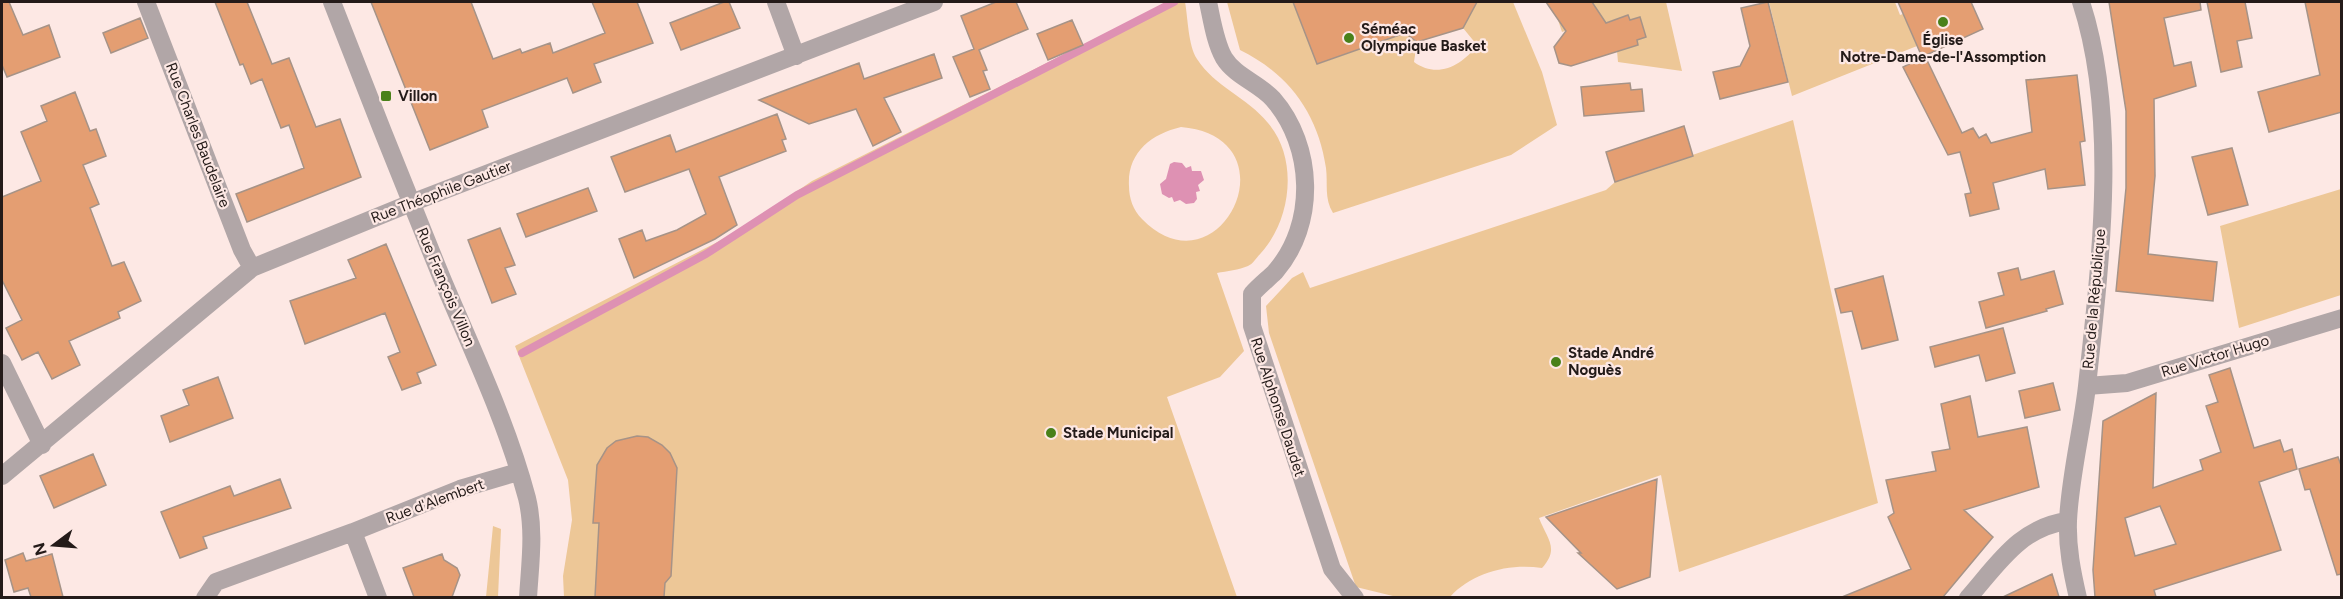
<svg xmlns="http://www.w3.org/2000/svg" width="2343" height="599" font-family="Figtree,sans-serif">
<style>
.green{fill:#edc797;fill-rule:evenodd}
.water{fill:#de91b3}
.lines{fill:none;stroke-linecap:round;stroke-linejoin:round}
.stream{stroke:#de91b3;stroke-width:8}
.building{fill:#e49e72;stroke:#a69387;stroke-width:1.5;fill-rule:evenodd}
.minor{stroke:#b1a6a7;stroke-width:18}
.tertiary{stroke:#b1a6a7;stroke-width:18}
.poi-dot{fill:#4a811a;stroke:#fde8e4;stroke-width:2}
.labels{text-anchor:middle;stroke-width:4.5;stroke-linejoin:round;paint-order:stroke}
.poi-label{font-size:15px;font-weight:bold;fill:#241b19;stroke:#fde8e4;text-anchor:start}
.street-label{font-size:15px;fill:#241b19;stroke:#fde8e4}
</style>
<rect width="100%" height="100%" fill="#fde8e4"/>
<!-- green -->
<path class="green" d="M1168 2H1185C1188 18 1188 45 1197 59 1215 87 1247 97 1268 123 1299 159 1291 220 1261 253 1257 257 1253 264 1248 266 1239 270 1227 271 1217 273L1244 351 1220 377 1167 397 1237 597H564L563 576 572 520 568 480 515 346 737 232 812 181ZM1181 127C1297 137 1220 298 1142 219 1133 210 1129 198 1129 186 1127 153 1151 134 1181 127Z
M1227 2H1293L1318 64 1405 33 1417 42 1414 62C1437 79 1462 66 1477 45L1463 28 1477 2H1513L1542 72 1557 125 1511 155 1333 213C1324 198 1328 184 1326 168 1318 114 1289 74 1240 50Z
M1592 2H1666L1682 71 1618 62 1617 51 1638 45 1637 40 1646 37 1640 17 1630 20 1628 15 1599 25 1596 20 1562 32 1557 17Z
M1769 2H1895L1900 15 1903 14 1917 46 1792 96Z
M1793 120 1878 503 1679 572 1661 475 1539 518C1547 539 1560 548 1542 568 1510 563 1472 572 1450 597H1397L1356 587 1269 333 1266 306 1292 278 1303 272 1310 288 1606 190 1615 182Z
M2341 189V295L2239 328 2220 226Z
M493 526 501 529 498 597H486Z"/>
<!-- water -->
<path class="water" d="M1174 162 1182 163 1186 168 1191 166 1192 171H1201L1204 180 1198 185 1200 191 1196 192 1197 199 1194 203 1186 204 1180 200 1174 202 1172 197 1169 198 1162 194 1160 184 1166 179 1170 164Z"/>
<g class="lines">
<!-- stream -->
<path class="stream" d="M522 353 706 254 797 195 1174 2"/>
</g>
<!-- building -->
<path class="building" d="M2 2H9L23 35 49 25 60 57 7 77 2 65Z
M215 2H247L272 64 289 58 316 127 340 119 361 177 247 222 236 194 304 168 289 125 281 128 262 79 251 84 243 64 240 65Z
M371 2H471L493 59 520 49 522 53 550 43 553 53 605 33 592 2H637L653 43 594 64 601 82 573 93 567 78 482 110 488 127 430 150Z
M724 2H729L740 28 681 50 670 23Z
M996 2H1016L1028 29 979 50 987 70 983 71 990 89 970 97 953 57 974 49 961 16Z
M1293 2H1477L1463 28 1417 42 1405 33 1317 64Z
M1546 2H1592L1606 23 1628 15 1630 20 1640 17 1646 37 1637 40 1638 45 1571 66 1559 63 1554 47 1566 31Z
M1768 2 1788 82 1720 99 1713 72 1740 66 1750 46 1741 8Z
M1898 2H1971L1983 29 1922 57Z
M2109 2H2200L2201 10 2164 18 2174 66 2191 62 2196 86 2154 99 2155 176 2148 254 2217 262 2213 301 2116 291 2126 188V111Z
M2207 2H2245L2252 38 2237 41 2242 67 2221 72Z
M2305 2H2342V112L2269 132 2258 92 2320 75Z
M140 18 148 38 111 53 103 33Z
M1072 20 1083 45 1048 60 1037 34Z
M934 54 942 78 884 98 901 132 873 146 856 109 809 124 759 100 859 63 864 79Z
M1925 56 1962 133 1973 128 1979 138 1986 134 1991 143 2032 132 2026 80 2077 75 2085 141 2080 142 2085 185 2048 189 2045 169 1993 183 1999 209 1970 216 1965 194 1971 193 1960 152 1948 155 1903 67Z
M1630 83 1631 90 1642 89 1644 111 1584 116 1581 87Z
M75 92 90 131 96 129 106 156 83 165 99 204 90 208 112 266 124 262 141 301 118 312 120 318 69 341 80 365 52 379 38 352 22 360 6 328 22 320 2 280V197L41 181 21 132 47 121 41 106Z
M777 114 786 139 782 140 786 151 719 177 737 225 715 239 634 278 619 239 642 230 646 241 677 230 706 214 689 169 625 192 611 157 670 135 676 152Z
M1684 126 1693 156 1615 182 1606 152Z
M2232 148 2248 205 2208 215 2192 157Z
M588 188 597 211 526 237 517 214Z
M500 228 515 265 505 268 516 294 492 303 468 240Z
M386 244 436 365 417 373 421 383 402 390 388 357 400 352 385 313 305 344 290 301 356 278 348 260Z
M2018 268 2021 280 2054 271 2063 304 2046 309 2047 311 1986 328 1979 302 2004 295 1998 273Z
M1883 276 1898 340 1862 349 1852 311 1841 313 1835 289Z
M2003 328 2015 373 1986 381 1979 355 1935 367 1930 347Z
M2230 368 2254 448 2280 440 2284 452 2292 449 2297 469 2259 482 2281 550 2154 590 2156 597H2095L2093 570 2103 421 2156 393 2153 488 2203 470 2200 460 2221 452 2206 406 2218 402 2209 375ZM2160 506 2176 544 2135 556 2125 518Z
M218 377 233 418 170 442 161 416 189 405 183 390Z
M2053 383 2060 410 2025 418 2019 391Z
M1970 396 1978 437 2027 427 2039 487 1964 510 1993 537 1943 597H1842L1911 569 1888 517 1894 513 1886 480 1936 471 1932 452 1950 449 1941 404Z
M637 436 648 437 662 445 670 453 677 468 671 576 665 583 664 597H595L599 523H593L597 465 607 448 616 441Z
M93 454 106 485 54 508 40 476Z
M2338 457 2342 468V574L2337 575 2310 489 2305 490 2299 469Z
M280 479 291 508 203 537 207 548 180 558 161 512 230 486 234 496Z
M1657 479 1650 577 1617 589 1578 553H1581L1546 517Z
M23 553 26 561 52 554 63 597H31L28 588 14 592 5 560Z
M442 554 444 560 457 568 460 575 452 597H414L403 568Z
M2052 574 2059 597H2003Z"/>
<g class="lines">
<!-- minor -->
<path class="minor" d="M146 2 242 250 252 268
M332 2C368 95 405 188 443 281 473 352 507 423 527 498 535 531 530 564 528 598
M776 2 796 56
M1208 2C1212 20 1215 42 1224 58 1235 76 1260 84 1273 99 1314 146 1317 224 1275 272 1268 279 1259 286 1252 294V326L1332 569 1355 598
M2 363 42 445
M2 476 252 268 411 203 934 2
M353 532 378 598
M205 598 216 582 353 532 460 489 518 472"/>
<!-- tertiary -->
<path class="tertiary" d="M2087 386 2127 383 2342 318
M1968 598C1998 564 2020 527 2068 521
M2078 598C2072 572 2067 547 2068 521 2070 476 2082 431 2087 386 2100 265 2119 118 2081 2"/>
</g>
<!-- markers -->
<g class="poi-dot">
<circle cx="1943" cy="22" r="6"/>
<circle cx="1349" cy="38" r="6"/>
<rect x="380" y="90" width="12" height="12" rx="3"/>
<circle cx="1556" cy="362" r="6"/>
<circle cx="1051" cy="433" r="6"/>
</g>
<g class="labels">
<!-- poi labels -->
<g class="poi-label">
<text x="1361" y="34">Séméac<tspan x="1361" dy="17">Olympique Basket</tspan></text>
<text x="1943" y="45" text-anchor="middle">Église<tspan x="1943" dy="17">Notre-Dame-de-l'Assomption</tspan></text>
<text x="398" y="101">Villon</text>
<text x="1568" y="358">Stade André<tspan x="1568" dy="17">Noguès</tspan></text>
<text x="1063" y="438">Stade Municipal</text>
</g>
<!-- street labels -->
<g class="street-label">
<text transform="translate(198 135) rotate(69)" y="5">Rue Charles Baudelaire</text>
<text transform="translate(441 192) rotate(-21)" y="5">Rue Théophile Gautier</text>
<text transform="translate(446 287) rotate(67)" y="5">Rue François Villon</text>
<text transform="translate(2094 299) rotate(-85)" y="5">Rue de la République</text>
<text transform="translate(2215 356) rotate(-17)" y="5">Rue Victor Hugo</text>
<text transform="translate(1278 407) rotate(72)" y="5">Rue Alphonse Daudet</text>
<text transform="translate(435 501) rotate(-20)" y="5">Rue d'Alembert</text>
</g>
</g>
<!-- border -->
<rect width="2343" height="599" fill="none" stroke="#241b19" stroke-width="6"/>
<!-- north arrow -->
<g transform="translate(54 545) rotate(254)" stroke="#fde8e4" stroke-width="4.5" paint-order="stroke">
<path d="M0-4.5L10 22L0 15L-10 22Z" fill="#241b19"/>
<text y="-9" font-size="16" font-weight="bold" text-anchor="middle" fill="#241b19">N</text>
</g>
</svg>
